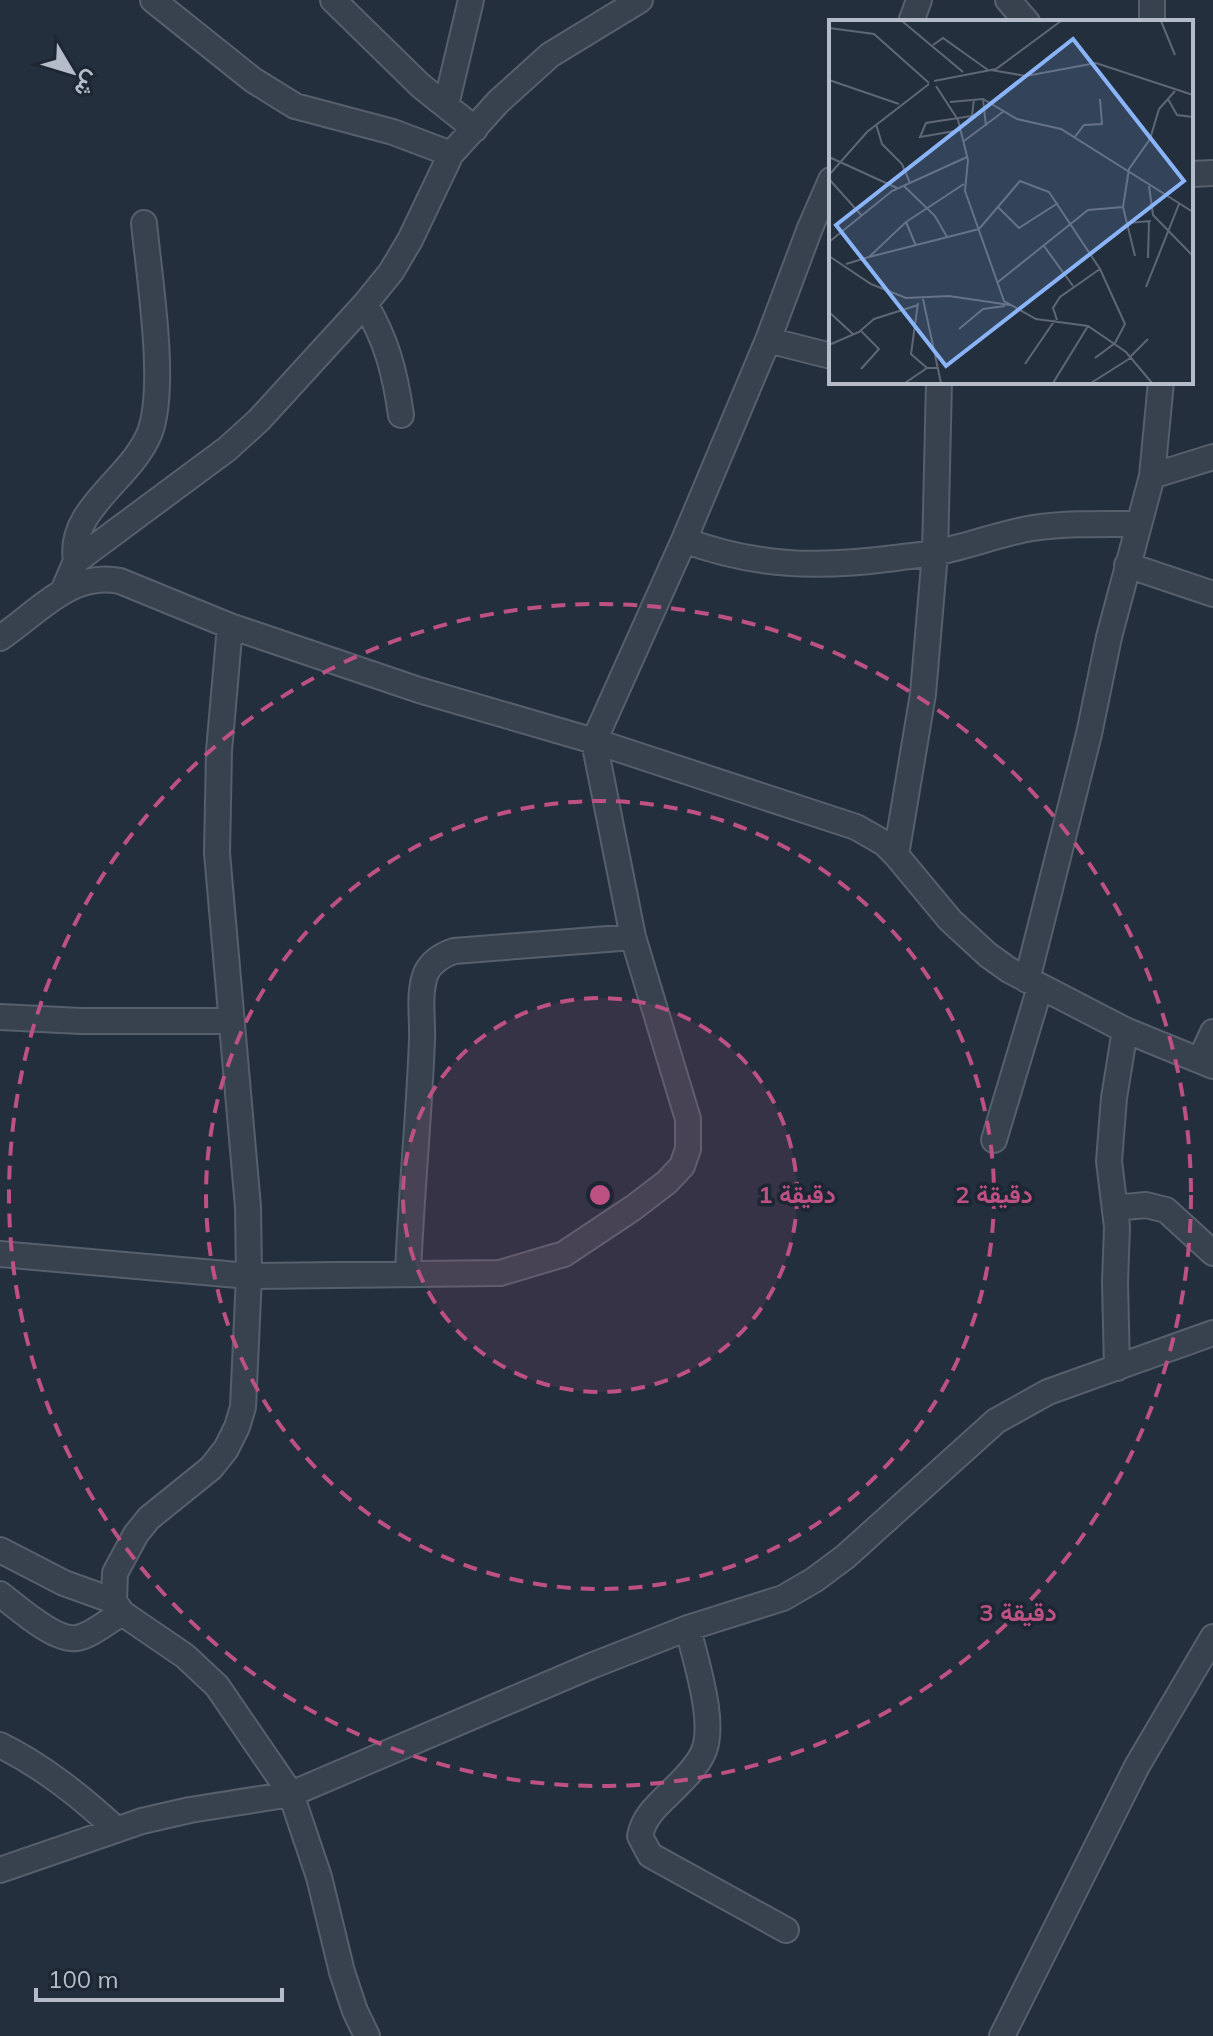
<svg xmlns="http://www.w3.org/2000/svg" width="1213" height="2036" font-family="Mulish,Vazirmatn,sans-serif">
<style>
.lines{fill:none;stroke-linecap:round;stroke-linejoin:round}
.minor-casing{stroke:#565f6c;stroke-width:28}
.minor{stroke:#38414e;stroke-width:24}
.ring{fill:none;stroke:#bd5182;stroke-width:4;stroke-dasharray:14 10}
.inset-road{fill:none;stroke:#5e6776;stroke-width:2}
.view{fill:#8ab4f8;fill-opacity:0.15;stroke:#8ab4f8;stroke-width:4}
.inset-edge{fill:none;stroke:#b4bcc9;stroke-width:4}
.centre{fill:#bd5182;stroke:#1d2633;stroke-width:4}
.ring-label{font-size:24px;text-anchor:middle;font-weight:bold;fill:#bd5182;stroke:#1d2633;stroke-width:7;stroke-linejoin:round;paint-order:stroke}
</style>
<rect width="100%" height="100%" fill="#242f3e"/>
<g class="lines">
<!-- minor casing -->
<g class="minor-casing">
<path id="minor" d="M153 0 253 80 295 106 393 132 451 154
M333 0 421 86 475 129
M1008 0 1027 22
M1152 0V22
M911 22 919 0
M446 105 471 0
M1191 174 1213 173
M365 304C387 341 395 373 401 415
M768 340 831 356
M1152 476 1213 457
M684 540C756 567 819 568 895 558 909 556 924 555 938 552 970 546 1001 533 1033 528 1068 523 1103 524 1137 524
M76 561C67 509 132 479 150 432 167 385 149 276 144 223
M1127 565 1213 594
M63 591 76 561 227 449 259 420 365 304 391 272 410 240 451 154 498 102 550 55 640 0
M230 626 219 751 217 853 248 1207 249 1276 243 1407 237 1427 226 1449 211 1468 149 1518 136 1534 115 1573 114 1601 122 1613 185 1656 217 1686 291 1794 319 1877 342 1972 355 2011 367 2036
M0 638C38 613 70 571 120 581L230 626 419 690 594 741 856 827 884 843 896 855 950 920 988 955 1009 970 1125 1030 1213 1066
M896 855 923 694 935 553 939 382
M1027 980 1089 734 1109 637 1152 476 1161 382
M0 1017 81 1021H232
M1200 1060 1213 1032
M994 1140 1040 987
M1115 1208 1146 1205 1166 1210 1213 1253
M0 1254 249 1276 500 1273 564 1254 633 1208 667 1182 682 1166 688 1149V1119L633 937 594 741 684 540 768 340 810 228 831 180
M408 1274C411 1196 419 1118 422 1040 423 1019 418 994 426 973 432 961 442 955 454 951L633 937
M1117 1368 1115 1282 1117 1227 1109 1161 1114 1098 1125 1030
M0 1550 64 1583 114 1601
M0 1594C17 1607 55 1642 77 1638 92 1635 108 1621 122 1613
M688 1628C695 1660 718 1726 702 1755 696 1767 685 1778 675 1788 660 1803 644 1815 640 1836L650 1855 786 1930
M0 1745C44 1767 80 1796 116 1829
M0 1870 142 1821 190 1810 291 1794 591 1666 688 1628 783 1598 814 1580 845 1557 996 1421 1048 1392 1213 1333
M1002 2036 1137 1766 1213 1637"/>
</g>
<!-- minor -->
<use href="#minor" class="minor"/>
</g>
<!-- distance rings -->
<circle cx="600" cy="1195" r="197" fill="#bd5182" fill-opacity=".12"/>
<g class="ring">
<circle cx="600" cy="1195" r="197"/>
<circle cx="600" cy="1195" r="394"/>
<circle cx="600" cy="1195" r="591"/>
</g>
<!-- overview -->
<g transform="translate(829 20)">
<rect width="364" height="364" fill="#242f3e"/>
<path class="inset-road" d="M73 1 134 52M332 1 346 35M0 8 45 14 100 63M104 25 114 18 159 50M162 50 197 56 267 43 364 75M0 60 70 84M105 61 167 49 232 1M107 66 129 100 139 140 136 171 175 281 207 299 259 306 297 332 323 363M154 79 157 106M339 79 348 95 364 97M121 82 154 79 188 99 232 109 364 192M47 104 53 124 73 144 81 163M132 110 91 117 97 103 143 96 145 79M245 118 255 105 273 104 271 79M135 121 175 91M0 137 68 168M0 155 38 112 100 64M0 159 33 196M75 166 106 196 118 217M320 166 324 195 364 236M169 187 190 208 229 183M294 187 306 236M77 202 87 226M298 203 322 201M0 222 63 171 138 137M215 226 244 266M0 236 42 264 77 278 120 276 181 285M40 237 150 209 191 161 220 172 271 249M319 238 320 201M17 244 40 237 77 202 135 164M169 262 259 190 294 187 300 149 321 119 330 89 346 71M317 267 350 184M94 279 112 363M89 283 82 334 98 348H108M0 292 25 315M228 300 224 288 231 277 271 249 296 304 286 323 266 338M130 309 154 289 176 286M0 325 30 312 45 299 89 285M302 336 319 319M196 344 226 300M32 349 50 329 32 311M76 363 98 348M224 363 259 306M262 363 303 337"/>
<path class="view" d="M244 19 355 161 117 346 7 205Z"/>
<rect width="364" height="364" class="inset-edge"/>
</g>
<circle cx="600" cy="1195" r="12" class="centre"/>
<g class="ring-label">
<text x="797" y="1203">1 دقيقة</text>
<text x="994" y="1203">2 دقيقة</text>
<text x="1018" y="1621">3 دقيقة</text>
</g>
<!-- north arrow -->
<g transform="translate(72 72) rotate(128)" stroke="#1d2633" stroke-width="6" paint-order="stroke">
<path d="M0-6L14 30L0 20L-14 30Z" fill="#b4bcc9"/>
<text y="-12" font-size="22" font-weight="bold" text-anchor="middle" fill="#b4bcc9">ش</text>
</g>
<!-- scale -->
<path d="M36 1988v12h246v-12" fill="none" stroke="#b4bcc9" stroke-width="4"/>
<text x="48" y="1988" font-size="24" fill="#b4bcc9" stroke="#1d2633" stroke-width="6" paint-order="stroke">100 m</text>
</svg>
